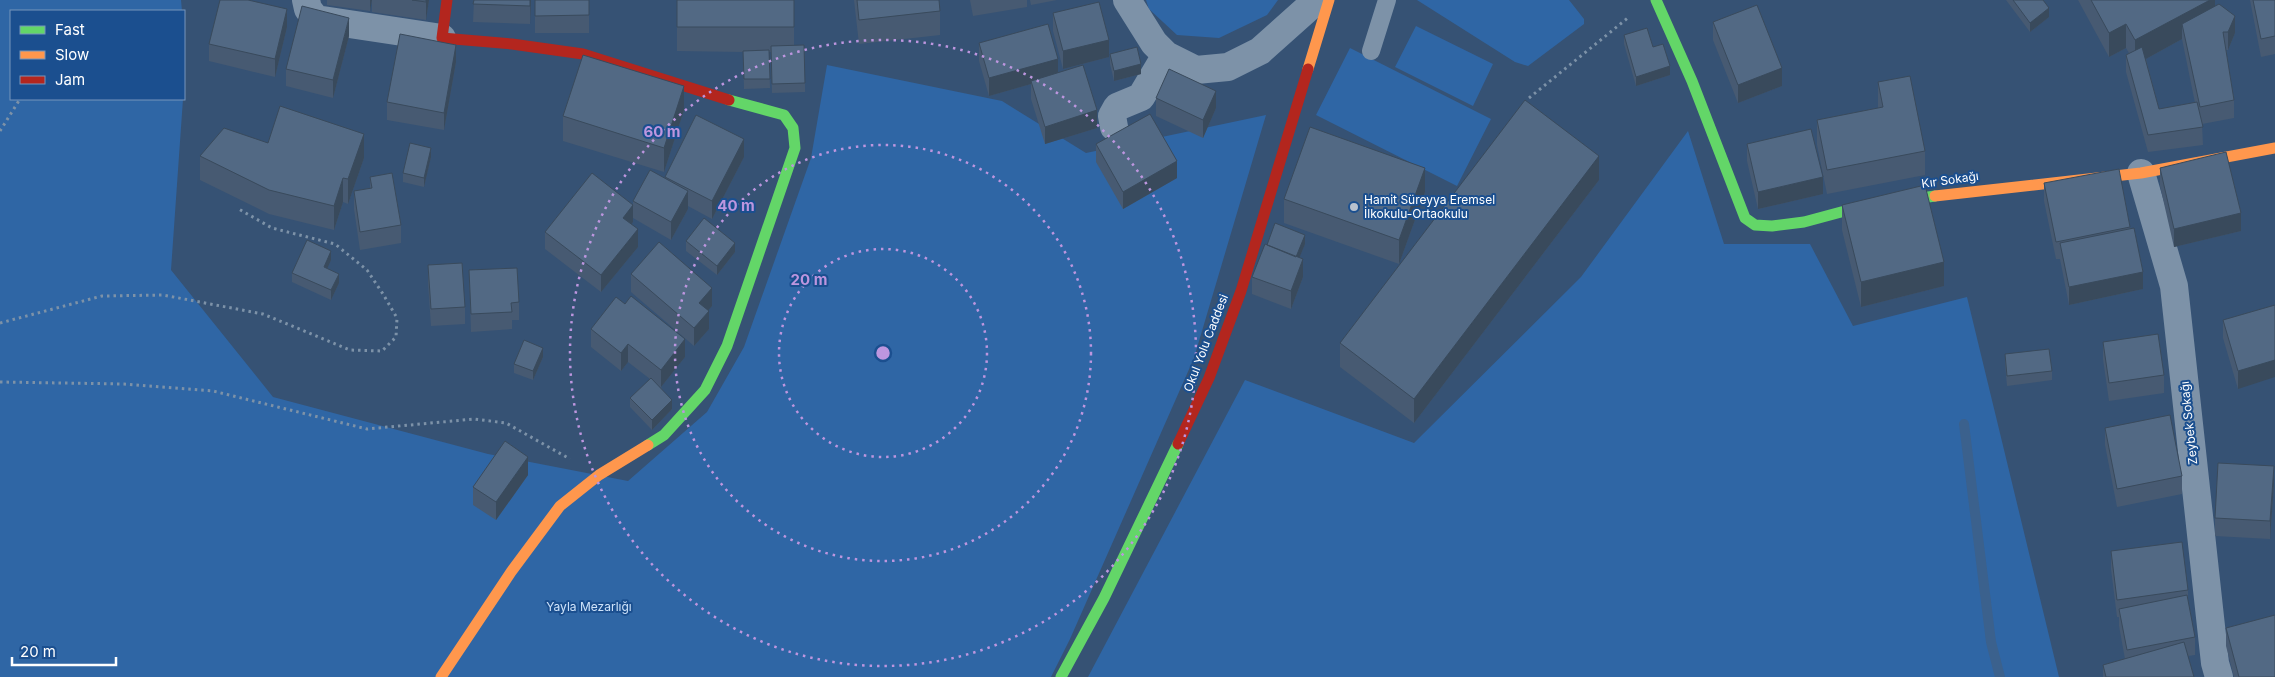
<svg xmlns="http://www.w3.org/2000/svg" width="2275" height="677" font-family="Inter,sans-serif">
<style>
.green{fill:#2f66a5}
.lines{fill:none;stroke-linecap:round;stroke-linejoin:round}
.stream{stroke:#3b618d;stroke-width:10}
.path{stroke:#7d92a8;stroke-width:3;stroke-dasharray:2.5 4;stroke-linecap:butt}
.lane{stroke:#7d92a8;stroke-width:18}
.street{stroke:#7d92a8;stroke-width:28}
.fast{stroke:#63d668;stroke-width:11}
.slow{stroke:#ff974d;stroke-width:11}
.jam{stroke:#b3261e;stroke-width:11}
.wall{fill:#475a72;fill-rule:evenodd}
.shaded-wall{fill:#394a5c}
.building{fill:#526984;stroke:#394a5c}
.ring{fill:none;stroke:#bd96df;stroke-width:2.5;stroke-dasharray:2.5 5}
.poi-dot{fill:#b9c2ce;stroke:#1b4f8f;stroke-width:2}
.labels{text-anchor:middle;stroke-width:4;stroke-linejoin:round;paint-order:stroke}
.street-label{font-size:12px;fill:#fff;stroke:#1b4f8f}
.poi-label{font-size:12px;fill:#fff;stroke:#1b4f8f;text-anchor:start}
.park-label{font-size:12px;fill:#cfe3fa;stroke:#1b4f8f}
.centre{fill:#bd96df;stroke:#1b4f8f;stroke-width:2.5}
.ring-label{font-size:15px;text-anchor:middle;font-weight:bold;fill:#bd96df;stroke:#1b4f8f;stroke-width:4;stroke-linejoin:round;paint-order:stroke}
</style>
<rect width="100%" height="100%" fill="#365274"/>
<!-- green -->
<path class="green" d="M0 0H181L182 11H11V99H183L171 270 273 397 488 454 628 481 707 412 744 347 811 158 827 65 1002 101 1086 153 1266 115 1194 358 1070 639 1051 677H0Z
M1146 0H1278L1267 15 1219 38 1177 35 1149 9Z
M1417 0H1569L1584 19V24L1528 66 1515 62Z
M1416 26 1493 64 1473 106 1395 67Z
M1350 48 1491 119 1457 186 1316 115Z
M1688 131 1724 244H1810L1853 326 1967 297 2059 677H1088L1245 380 1414 443 1581 277Z"/>
<g class="lines">
<!-- stream -->
<path class="stream" d="M1964 424 1991 642 2000 677"/>
<!-- path -->
<path class="path" d="M1529 98 1629 17
M0 131 20 99
M0 323 102 296 163 295 263 314 350 350 382 351 396 337 397 318 383 294 367 270 335 244 272 228 237 208
M0 382 124 384 213 391 367 429 474 419 506 423 570 459"/>
<!-- lane -->
<path class="lane" d="M1371 51 1387 0"/>
<!-- street -->
<path class="street" d="M306 0 308 9 316 19 442 38
M1127 0 1154 43 1166 55 1196 70 1228 67 1260 51 1317 0
M1114 127 1112 116 1117 107 1141 97 1166 55
M2141 173 2174 286 2215 663 2219 677"/>
<!-- fast -->
<path class="fast" d="M1656 0 1692 81 1745 218 1755 225 1772 226 1804 222 1856 208 1935 196
M648 445 664 435 705 390 727 346 795 148 793 128 784 115 729 100
M1061 677 1104 598 1178 444"/>
<!-- slow -->
<path class="slow" d="M1308 69 1329 0
M1935 196 2141 173 2275 148
M441 677 511 572 560 506 599 475 648 445"/>
<!-- jam -->
<path class="jam" d="M447 0 442 38 512 44 583 54 729 100
M1178 444 1209 378 1241 291 1308 69"/>
</g>
<!-- wall -->
<path class="wall" d="M327 0H372L370 11 327 5Z
M372 0H429L426 20 372 12Z
M474 0H531L530 24 473 22Z
M535 0H589V33H535Z
M677 0H794V45L805 83V92L772 93 771 52H769L770 88 744 89 743 52 677 51Z
M854 0H939L940 11V35L859 44Z
M970 0H1027V7L973 16Z
M1030 0H1057L1031 5Z
M2006 0H2043L2049 17 2030 32Z
M2078 0H2215V6L2235 33 2228 50H2226L2234 100V118L2202 124 2203 145 2148 152 2126 72V55L2129 53 2126 48 2109 57ZM2182 39 2195 103 2159 109 2146 59Z
M2250 0H2275V54L2261 57Z
M1053 13 1109 57 1063 69 1053 31Z
M1713 22 1782 86 1738 103 1713 40Z
M287 27 275 77 209 61V44Z
M1624 35 1653 47 1670 75 1636 86 1624 44Z
M349 36 333 98 286 86V69Z
M979 43 1058 73 1097 128 1045 144 1031 99V84L989 96 979 61Z
M1110 54 1141 74 1114 81 1110 64Z
M456 62 444 130 387 120V102Z
M1878 82 1925 151V175L1827 194 1817 145V120L1878 108Z
M1156 98 1216 108 1203 138 1156 116Z
M684 110 664 172 563 141V116Z
M268 143 364 158 348 204 343 202 334 230 269 214 200 180V156Z
M1096 144 1177 178 1123 209 1096 162Z
M1747 144 1823 194 1758 209 1747 161Z
M431 157 424 187 403 182V173Z
M744 157 712 219 688 206V209L671 240 633 218V201L665 178V177Z
M2160 168 2241 231 2174 247 2160 186Z
M370 177 401 225V243L360 250 354 209V191L370 188Z
M1599 180 1414 423 1340 367V343Z
M2044 183 2130 227 2143 289 2069 305 2060 259H2056L2044 201Z
M1425 192 1399 264 1284 223V199Z
M1842 205 1944 286 1861 307 1842 230Z
M633 222 631 224 638 247 601 292 545 249V232Z
M686 241 735 252 717 275 686 251Z
M1305 244 1299 258 1303 277 1291 309 1252 294V277L1267 245Z
M331 260 327 268 339 283 331 300 292 282V273Z
M428 265 465 307V324L431 326 428 283Z
M469 270 519 302V320H512V329L471 332Z
M631 274 712 306 708 310 709 329 694 346 631 292Z
M2275 305 2238 389 2223 338V320Z
M591 329 685 357 661 387 672 409 652 430 630 407V398L650 379 628 362 621 371 591 347Z
M2103 342 2164 375V393L2109 401 2103 359Z
M2005 354 2052 371V380L2007 386 2005 364Z
M543 357 533 380 514 373V364Z
M2105 428 2182 476V494L2117 507 2105 445Z
M528 475 496 520 473 505V487Z
M2274 484 2270 539 2215 536V518Z
M2111 551 2188 590V602L2195 637V655L2188 656 2194 677H2103V665L2125 659 2119 626V617H2117L2111 569Z
M2226 628 2275 677H2234L2226 646Z"/>
<!-- shaded-wall -->
<path class="shaded-wall" d="M370 0H372L370 11Z
M426 0H429L426 20Z
M530 0H531L530 24Z
M2210 0H2215V22L2182 24V39L2135 65V40Z
M2049 8V17L2030 32V23Z
M287 9V27L275 77V59Z
M2235 16V33L2228 50V32Z
M349 18V36L333 98V80Z
M2126 24V48L2109 57V33Z
M1109 40V57L1063 69V51Z
M456 45V62L444 130V113Z
M1058 59V76L1031 81V84L989 96V78Z
M1141 64V74L1114 81V71Z
M1670 66V75L1636 86V77Z
M1782 68V86L1738 103V85Z
M684 86V110L664 172V148Z
M1216 91V108L1203 138V120Z
M1097 110V128L1045 144V127Z
M364 134V158L348 204V179Z
M744 139V157L712 219V201Z
M431 148V157L424 187V178Z
M1599 156V180L1414 423V399Z
M1177 161V178L1123 209V192Z
M1425 168V192L1399 264V240Z
M1823 177V194L1758 209V192Z
M343 178V202L334 230V206Z
M688 191V209L671 240V222Z
M633 205V222L623 235V218Z
M2241 213V231L2174 247V229Z
M638 229V247L601 292V275Z
M1305 235V244L1294 271V262Z
M735 243V252L717 275V266Z
M331 251V260L324 276V267Z
M1303 259V277L1291 309V291Z
M1944 262V286L1861 307V282Z
M2143 272V289L2069 305V287Z
M339 274V283L331 300V290Z
M712 288V306L699 321V303Z
M709 311V329L694 346V328Z
M685 339V357L661 387V370Z
M628 344V362L621 371V353Z
M543 348V357L533 380V371Z
M2275 360V377L2238 389V371Z
M672 400V409L652 430V420Z
M528 457V475L496 520V502Z
M2274 466V484L2270 539V521Z"/>
<!-- building -->
<path class="building" d="M220 0H248L287 9 275 59 209 44Z
M412 0H426V2Z
M474 0H530V6L473 4Z
M535 0H589V15L535 16Z
M677 0H794V27H677Z
M857 0H939L940 11 859 20Z
M2013 0H2043L2049 8 2030 23Z
M2091 0H2210L2135 40 2126 24 2109 33Z
M2253 0H2275V36L2261 39Z
M1099 2 1109 40 1063 51 1053 13Z
M2219 4 2235 16 2228 32H2223L2234 100 2200 107 2182 24Z
M1757 5 1782 68 1738 85 1713 22Z
M302 6 349 18 333 80 286 69Z
M1048 24 1058 59 989 78 979 43Z
M1647 28 1653 47 1663 44 1670 66 1636 77 1624 35Z
M400 34 456 45 444 113 387 102Z
M804 45 805 83 772 84 771 46Z
M1137 47 1141 64 1114 71 1110 54Z
M2142 47 2159 109 2197 102 2203 127 2148 135 2126 55Z
M769 50 770 79H744L743 51Z
M583 55 684 86 664 148 563 116Z
M1083 65 1097 110 1045 127 1031 81Z
M1169 69 1216 91 1203 120 1156 98Z
M1910 76 1925 151 1827 170 1817 120 1883 107 1878 82Z
M1525 100 1599 156 1414 399 1340 343Z
M280 106 364 134 348 179 343 178 334 206 269 190 200 156 224 128 268 143Z
M1150 114 1177 161 1123 192 1096 144Z
M696 115 744 139 712 201 665 177Z
M1310 127 1425 168 1399 240 1284 199Z
M1811 129 1823 177 1758 192 1747 144Z
M410 143 431 148 424 178 403 173Z
M2226 152 2241 213 2174 229 2160 168Z
M2119 169 2130 227 2056 242 2044 183Z
M650 170 688 191 671 222 633 201Z
M392 173 401 225 360 232 354 191 372 188 370 177Z
M592 173 633 205 623 218 638 229 601 275 545 232Z
M1925 185 1944 262 1861 282 1842 205Z
M704 218 735 243 717 266 686 241Z
M1275 223 1305 235 1296 257 1267 245Z
M2134 228 2143 272 2069 287 2060 243Z
M307 240 331 251 324 267 339 274 331 290 292 273Z
M659 242 712 288 699 303 709 311 694 328 631 274Z
M1265 244 1303 259 1291 291 1252 277Z
M462 263 465 307 431 309 428 265Z
M517 268 519 302 511 303 512 312 471 314 469 270Z
M631 296 685 339 661 370 628 344 621 353 591 329 616 297 625 304Z
M2275 305V360L2238 371 2223 320Z
M2158 334 2164 375 2109 383 2103 342Z
M524 340 543 348 533 371 514 364Z
M2049 349 2052 371 2007 376 2005 354Z
M651 378 672 400 652 420 630 398Z
M2170 415 2182 476 2117 489 2105 428Z
M505 441 528 457 496 502 473 487Z
M2218 463 2274 466 2270 521 2215 518Z
M2182 542 2188 590 2117 600 2111 551Z
M2187 595 2195 637 2127 650 2119 609Z
M2275 615V677H2239L2226 628Z
M2184 642 2194 677H2106L2103 665Z"/>
<!-- distance rings -->
<g class="ring">
<circle cx="883" cy="353" r="104"/>
<circle cx="883" cy="353" r="208"/>
<circle cx="883" cy="353" r="313"/>
</g>
<!-- markers -->
<circle class="poi-dot" cx="1354" cy="207" r="5"/>
<g class="labels">
<!-- street labels -->
<g class="street-label">
<text transform="translate(1950 180) rotate(-8)" y="4">Kır Sokağı</text>
<text transform="translate(1206 343) rotate(-69)" y="4">Okul Yolu Caddesi</text>
<text transform="translate(2189 423) rotate(-96)" y="4">Zeybek Sokağı</text>
</g>
<!-- poi labels -->
<g class="poi-label">
<text x="1364" y="204">Hamit Süreyya Eremsel<tspan x="1364" dy="14">İlkokulu-Ortaokulu</tspan></text>
</g>
<!-- park labels -->
<g class="park-label">
<text x="589" y="611">Yayla Mezarlığı</text>
</g>
</g>
<circle cx="883" cy="353" r="8" class="centre"/>
<g class="ring-label">
<text x="662" y="137">60 m</text>
<text x="736" y="211">40 m</text>
<text x="809" y="285">20 m</text>
</g>
<!-- legend -->
<rect x="10" y="10" width="175" height="90" fill="#1b4f8f" stroke="#7695bc"/>
<rect x="20" y="26" width="25" height="8" fill="#63d668" stroke="#7695bc"/>
<text x="55" y="35" font-size="15" fill="#ffffff">Fast</text>
<rect x="20" y="51" width="25" height="8" fill="#ff974d" stroke="#7695bc"/>
<text x="55" y="60" font-size="15" fill="#ffffff">Slow</text>
<rect x="20" y="76" width="25" height="8" fill="#b3261e" stroke="#7695bc"/>
<text x="55" y="85" font-size="15" fill="#ffffff">Jam</text>
<!-- scale -->
<path d="M12 657v8h104v-8" fill="none" stroke="#ffffff" stroke-width="2.5"/>
<text x="20" y="657" font-size="15" fill="#ffffff" stroke="#1b4f8f" stroke-width="4" paint-order="stroke">20 m</text>
</svg>
